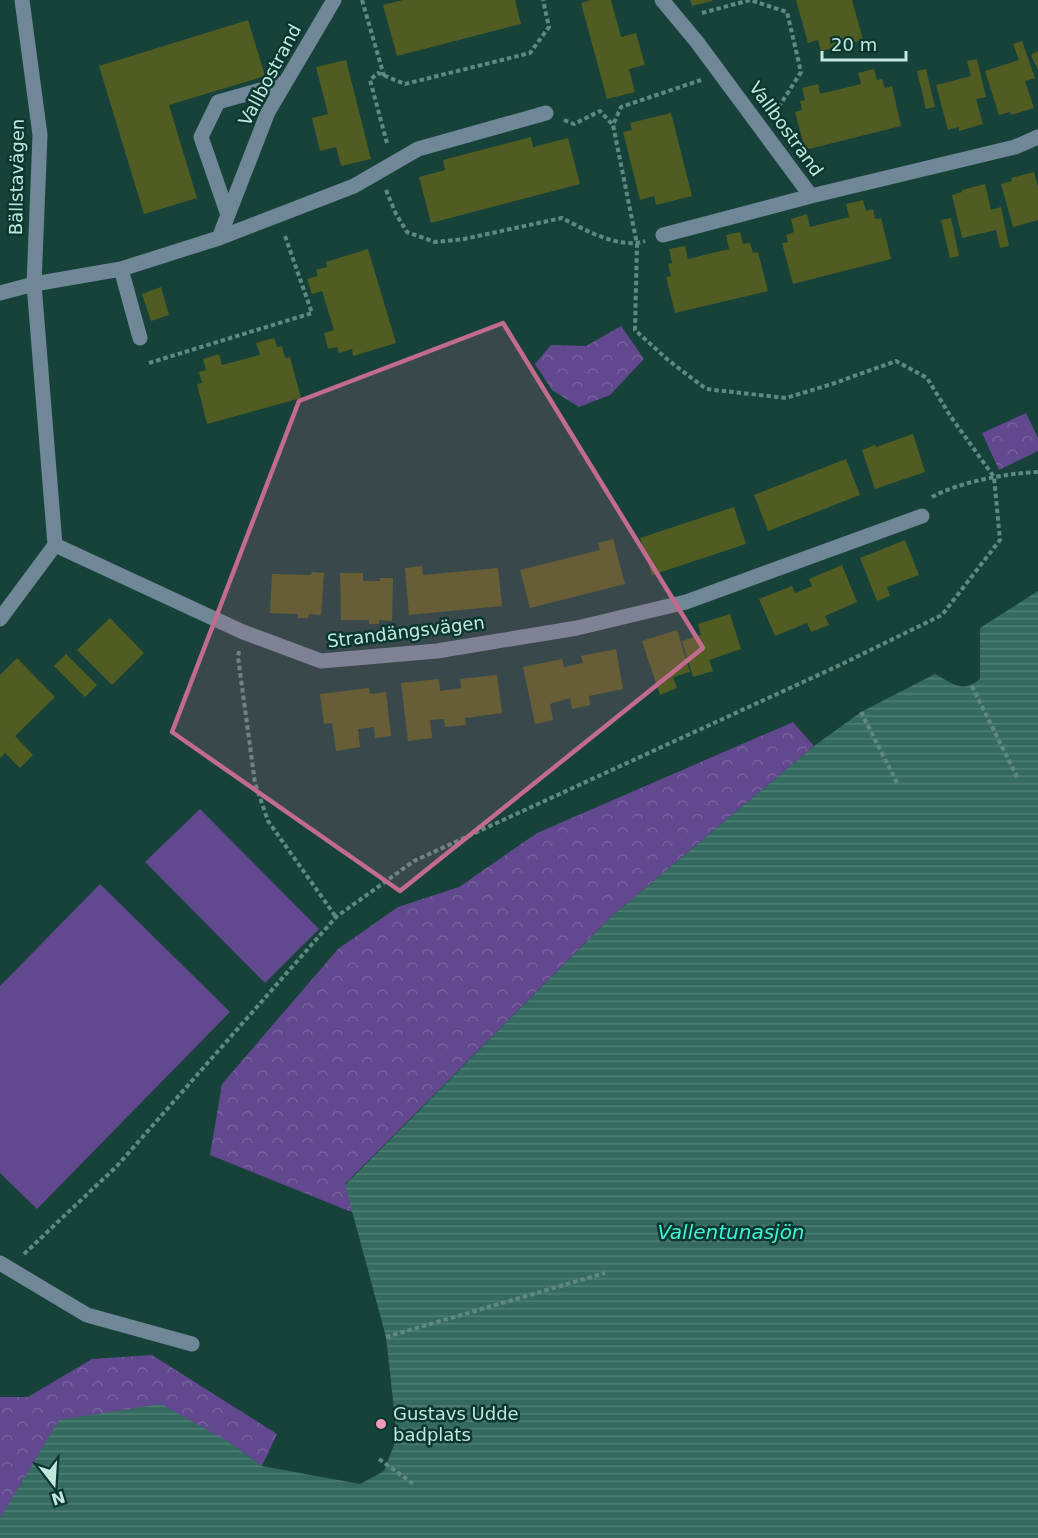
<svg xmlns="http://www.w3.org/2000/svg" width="1038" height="1538" font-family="'DejaVu Sans',sans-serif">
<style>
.grass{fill:#62488e}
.forest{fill:url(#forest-crowns)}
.water{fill:url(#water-rules)}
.building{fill:#505c22}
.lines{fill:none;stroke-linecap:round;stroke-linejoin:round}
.path{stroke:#608981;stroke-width:4;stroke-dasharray:4.5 3;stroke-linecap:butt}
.minor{stroke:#6f8797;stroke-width:15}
.marked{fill:#c26b8f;fill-opacity:0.2;stroke:#c26b8f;stroke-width:4.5;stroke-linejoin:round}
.poi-dot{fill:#f09ab5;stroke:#0b3730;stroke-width:2}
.labels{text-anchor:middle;stroke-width:5;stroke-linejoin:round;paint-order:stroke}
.street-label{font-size:18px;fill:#c1e7de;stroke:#0b3730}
.poi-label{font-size:18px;fill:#c1e7de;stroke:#0b3730;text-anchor:start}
.water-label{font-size:20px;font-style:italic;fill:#41f1d5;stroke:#0b3730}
</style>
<defs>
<pattern id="forest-crowns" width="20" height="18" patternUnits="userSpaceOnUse" patternTransform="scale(1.5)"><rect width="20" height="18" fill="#62488e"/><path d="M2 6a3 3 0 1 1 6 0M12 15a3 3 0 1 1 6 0" fill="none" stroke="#77629d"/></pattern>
<pattern id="water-rules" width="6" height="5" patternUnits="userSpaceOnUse" patternTransform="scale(1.5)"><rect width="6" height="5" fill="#346a5f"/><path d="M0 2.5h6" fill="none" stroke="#507f76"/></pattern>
</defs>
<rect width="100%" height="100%" fill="#17423a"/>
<!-- grass -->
<path class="grass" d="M200 809 319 929 265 983 145 862Z
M100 884 230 1012 37 1209 0 1173V986Z"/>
<!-- forest -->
<path class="forest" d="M621 326 644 359 610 395 579 407 552 390 535 364 551 345 586 346Z
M1026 413 1038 438V451L999 470 982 433Z
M793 722 814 746 612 916 345 1184 354 1213 210 1155 222 1084 338 949 398 907 459 887 537 833Z
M152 1355 277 1434 262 1466 229 1442 0 1518V1397H28L92 1359Z"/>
<!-- water -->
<path class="water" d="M1038 591V1538H0V1518L59 1420 161 1404 229 1442 262 1466 360 1484 384 1471 397 1437 386 1337 345 1185 612 916 814 746 861 712 935 674C952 683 962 694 980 679V628Z"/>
<!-- building -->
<path class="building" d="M403 0H515L521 24 397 56 383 5Z
M591 0H611L621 37 636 33 645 65 629 69 635 92 607 99 581 3Z
M690 0H712V1L692 6Z
M796 0H852L863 40 821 51 818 40 808 43Z
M248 20 265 76 169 105 197 198 144 214 99 66Z
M1022 41 1035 78 1025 81 1034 108 1011 115 1010 112 999 115 985 71 1019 60 1013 44Z
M1038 51V70L1031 55Z
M977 59 986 97 976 99 983 124 959 131V127L948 130 936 85 971 76 967 61Z
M346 60 371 159 341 166 336 147 320 151 312 118 328 114 316 67Z
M874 69 877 80 882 79 885 88 892 86 901 126 805 150 795 112 802 110 800 101 805 100 802 88 818 84 820 94 861 84 858 73Z
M926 69 935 107 926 109 917 71Z
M671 113 692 196 656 205 654 196 640 200 623 132 632 130 630 123Z
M531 137 533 147 568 138 580 184 431 223 419 177 445 170 443 160Z
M1034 172 1038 187V220L1013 227 1001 184 1012 181 1011 178Z
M985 184 991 210 1001 207 1009 246 1000 248 996 230 962 238 952 195 962 192V190Z
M863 200 866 211 873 209 875 219 881 218 891 259 793 284 782 243 788 242 786 235 794 232 791 219 807 214 810 227 849 217 846 204Z
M951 218 959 256 950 258 941 220Z
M740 232 743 244 750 243 753 253 758 252 768 291 675 313 666 277 671 276 668 264 672 263 669 249 685 246 688 259 729 249 726 235Z
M368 249 396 343 353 356 352 349 339 353 337 347 328 349 324 333 334 330 322 291 312 294 307 279 318 276 316 270 327 267 326 262Z
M161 287 169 315 151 321 142 294Z
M274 338 277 347 282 346 285 358 290 357 301 398 207 424 197 384 202 383 199 372 206 370 203 359 219 354 222 365 260 355 256 343Z
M913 434 925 472 875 489 862 450 875 445 876 447Z
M846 459 860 495 768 531 754 495Z
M734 507 746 544 652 575 640 538Z
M613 539 625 584 530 608 520 570 600 550 598 543Z
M905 540 919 575 887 587 890 596 877 601 860 558Z
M842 565 857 602 825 616 829 625 811 632 807 623 775 636 759 599 792 586 795 593 812 586 809 579Z
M422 566 423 575 498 568 502 606 409 615 405 568Z
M312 572 324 573 321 615 309 614 308 618H298V614L270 613 272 574 311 575Z
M340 573H363V581H380V578H393L392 621 379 620V624H369V620H341Z
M730 614 741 649 709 660 713 671 693 677 682 641 701 635 698 624Z
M110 618 144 653 112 685 77 650Z
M677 630 690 672 673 677 677 688 660 695 642 641Z
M616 649 623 689 589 696 590 705 572 709 570 698 550 704 553 720 535 724 523 667 562 659 564 667 583 663 581 656Z
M66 654 97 685 85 697 54 666Z
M17 658 55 697 15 736 33 755 20 768 5 753 0 758V675Z
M497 675 502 713 465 718 466 725 445 727 444 719 430 720 432 738 408 741 401 683 439 679 440 691 461 688 460 679Z
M369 688 370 694 386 692 391 736 375 738 374 727 358 729 360 747 336 751 332 723 324 724 320 694Z"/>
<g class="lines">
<!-- path -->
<path class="path" d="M362 0 384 76
M702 13 750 0 787 12 801 72 775 113
M564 120 574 124 600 111 613 125
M387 143 370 80 378 73 405 84 530 53 549 27 543 0
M386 190 396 214 407 232 435 242 464 239 562 218C583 229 620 250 645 241
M149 363 312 313 285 236
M932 497C959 482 1007 473 1038 472
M239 651 238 657 255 783 268 821 336 917
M972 686 1017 777
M861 712 897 783
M24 1254 117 1166 336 917 414 861 840 665 942 615 1000 540 994 477 951 417 927 378 896 361 832 384 786 398 706 389 668 360 635 330 637 244 613 125 621 107 701 80
M386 1337 605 1273
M379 1459 415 1485"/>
<!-- minor -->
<path class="minor" d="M22 0 40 135 34 284 55 545 243 632 321 661 437 651 577 628 686 602 922 516
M662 0 697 42 811 196 1015 147 1038 137
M228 215 201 137 218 102 285 83
M663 235 811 196
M219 238 354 186 418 149 546 113
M121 269 140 338
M0 293 34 284 121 269 219 238 268 112 334 0
M0 619 55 545
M0 1263 87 1315 192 1344"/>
</g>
<!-- marked area -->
<path class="marked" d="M503 323 703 648 400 891 172 732 299 401Z"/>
<!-- markers -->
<circle class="poi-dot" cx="381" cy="1424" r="6"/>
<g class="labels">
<!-- street labels -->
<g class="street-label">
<text transform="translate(270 75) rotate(-62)" y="6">Vallbostrand</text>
<text transform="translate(786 129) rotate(54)" y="6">Vallbostrand</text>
<text transform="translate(17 177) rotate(-89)" y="6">Bällstavägen</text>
<text transform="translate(406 632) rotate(-7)" y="6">Strandängsvägen</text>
</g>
<!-- poi labels -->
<g class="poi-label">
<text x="393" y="1420">Gustavs Udde<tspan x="393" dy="21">badplats</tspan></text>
</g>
<!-- water labels -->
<g class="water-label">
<text x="731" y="1239">Vallentunasjön</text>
</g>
</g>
<!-- north arrow -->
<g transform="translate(54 1484) rotate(163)" stroke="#0b3730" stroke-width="4.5" paint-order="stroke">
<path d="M0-4.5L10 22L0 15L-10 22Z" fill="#c1e7de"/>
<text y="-9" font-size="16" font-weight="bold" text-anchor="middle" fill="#c1e7de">N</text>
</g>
<!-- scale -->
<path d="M822 51v9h84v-9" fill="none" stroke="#c1e7de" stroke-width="3"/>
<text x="831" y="51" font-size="18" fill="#c1e7de" stroke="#0b3730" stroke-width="4.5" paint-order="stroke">20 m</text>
</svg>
